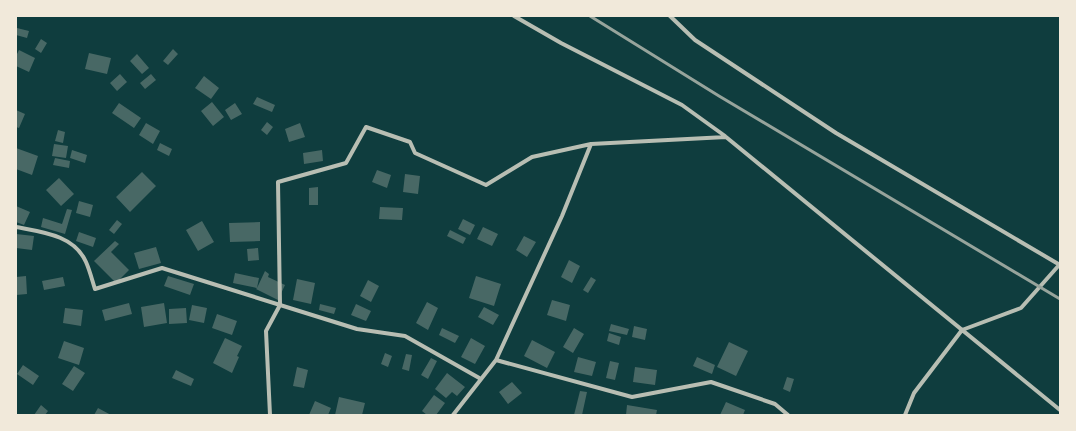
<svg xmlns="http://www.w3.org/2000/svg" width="1076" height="431" font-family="'Fira Sans',sans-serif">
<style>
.building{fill:#486865}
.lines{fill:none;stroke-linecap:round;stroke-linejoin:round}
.minor{stroke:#b8beb3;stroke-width:4}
.rail{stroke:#97a49c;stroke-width:3}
</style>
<rect width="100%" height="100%" fill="#0f3d3e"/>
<!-- building -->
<path class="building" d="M17 28 29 31 27 38 16 35Z
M41 39 47 43 41 53 35 49Z
M173 49 178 54 168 65 163 61Z
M19 50 35 58 29 72 16 66V56Z
M89 53 111 58 107 74 85 69Z
M137 54 149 68 142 74 130 61Z
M120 74 127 82 117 91 110 83Z
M151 74 156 80 145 89 140 83Z
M204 76 219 88 211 99 195 88Z
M257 97 275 105 272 112 253 104Z
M212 102 224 117 213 126 201 111Z
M119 103 141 118 134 128 112 113Z
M235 103 242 114 231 120 225 110Z
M16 110 25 114 19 128 16 127Z
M267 122 273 127 267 135 261 130Z
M146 123 160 131 153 144 139 135Z
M300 123 305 137 289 142 285 129Z
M58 130 65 132 63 143 55 141Z
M160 143 172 149 169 156 157 150Z
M54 144 68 146 66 158 52 156Z
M16 148 38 156 32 175 16 169Z
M72 150 87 155 85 163 70 158Z
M322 150 323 161 304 164 303 153Z
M55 158 70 161 69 168 53 165Z
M377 170 391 175 387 188 372 182Z
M142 172 156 186 130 212 116 197Z
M405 174 420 176 418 194 403 192Z
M59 178 74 194 61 206 46 190Z
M318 187V205H309V188Z
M79 201 93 205 90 217 76 213Z
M16 206 30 212 24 225 16 222Z
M380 207 403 208 402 220 379 219Z
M67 209 72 210 65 234 41 227 43 218 62 224Z
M463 219 475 225 470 235 458 229Z
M117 220 122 224 114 234 109 230Z
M202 221 214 242 198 251 186 230Z
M260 222V241L230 242 229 223Z
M483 227 498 234 492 246 477 239Z
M450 230 466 238 463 244 447 236Z
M79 232 96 238 93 247 76 241Z
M16 234 34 236 32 250 16 248Z
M524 236 536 242 527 257 516 250Z
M115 241 119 244 111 252 129 270 116 283 94 261Z
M156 247 161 263 139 269 134 253Z
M258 248 259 260 248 261 247 249Z
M569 260 580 266 572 283 561 277Z
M265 271 269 274 268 277 285 285 278 300 256 289 257 288 233 283 235 273 259 278 257 288Z
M26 276 27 294 16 295V277Z
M168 276 194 284 190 295 164 286Z
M476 276 501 284 494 306 469 298Z
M63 277 65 286 44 290 42 281Z
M591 277 596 280 588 293 583 290Z
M297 279 315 283 311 304 293 300Z
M368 280 379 286 371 302 360 296Z
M552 300 570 305 566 321 547 315Z
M427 302 438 308 428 330 416 323Z
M129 303 132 314 105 321 102 310Z
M164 303 167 323 144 327 141 307Z
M320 304 336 308 334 314 319 310Z
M356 304 371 311 366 321 351 315Z
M192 305 207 308 204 323 189 320Z
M484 307 499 315 493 325 478 317Z
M65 308 83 310 81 326 63 323Z
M186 308 187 323 169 324V309Z
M217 314 237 321 232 335 212 328Z
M611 324 629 329 627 335 609 331Z
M634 326 647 329 645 340 632 337Z
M442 328 459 336 455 343 439 335Z
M574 328 584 334 573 353 563 347Z
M609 333 621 337 619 345 607 341Z
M225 338 242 346 237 356 239 357 232 373 213 363Z
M471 338 485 346 475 364 461 357Z
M532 340 555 352 547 368 524 356Z
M64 341 84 348 79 365 58 358Z
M729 342 748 351 736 376 717 367Z
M385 353 392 356 388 367 381 364Z
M406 354 412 355 409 371 402 369Z
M578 357 596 362 592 376 574 372Z
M697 357 715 365 712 374 693 366Z
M431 358 437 361 428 379 421 375Z
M610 361 619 363 615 380 606 378Z
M23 365 39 376 33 385 17 374Z
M74 366 85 373 73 391 62 384Z
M297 367 308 370 304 388 293 386Z
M635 367 657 370 655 385 633 382Z
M176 370 194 379 191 386 172 378Z
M447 373 465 387 457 396 452 392 446 398 435 389Z
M787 377 794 379 790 392 783 389Z
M512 382 522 393 508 404 499 392Z
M580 391 587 392 582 415H574Z
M434 395 445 403 436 415H427L422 411Z
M339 397 365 403 362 415H335Z
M315 401 331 408 328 415H309Z
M726 402 745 410 743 415H720Z
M41 405 48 411 45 415H34Z
M627 405 657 410 656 415H626Z
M98 408 111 415H94Z"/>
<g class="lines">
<!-- minor -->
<path class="minor" d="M514 16 561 43 682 105 725 136
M670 16 695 40 836 133 1060 265
M16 227C42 232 74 235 86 262 90 271 92 280 95 289L162 268 357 329 405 336 481 379
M496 360 632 397 711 382 775 404 788 415
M270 415 266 331 280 305 278 182 346 163 366 127 410 142 415 153 486 185 532 157 591 144 726 137 1060 410
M453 415 496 360 562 216 591 144
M905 415 914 393 962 330 1021 308 1060 264"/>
<!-- rail -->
<path class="rail" d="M590 16 719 96 1060 299"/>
</g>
<!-- border -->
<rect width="1076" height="431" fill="none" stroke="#f1e9da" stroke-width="34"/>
</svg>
